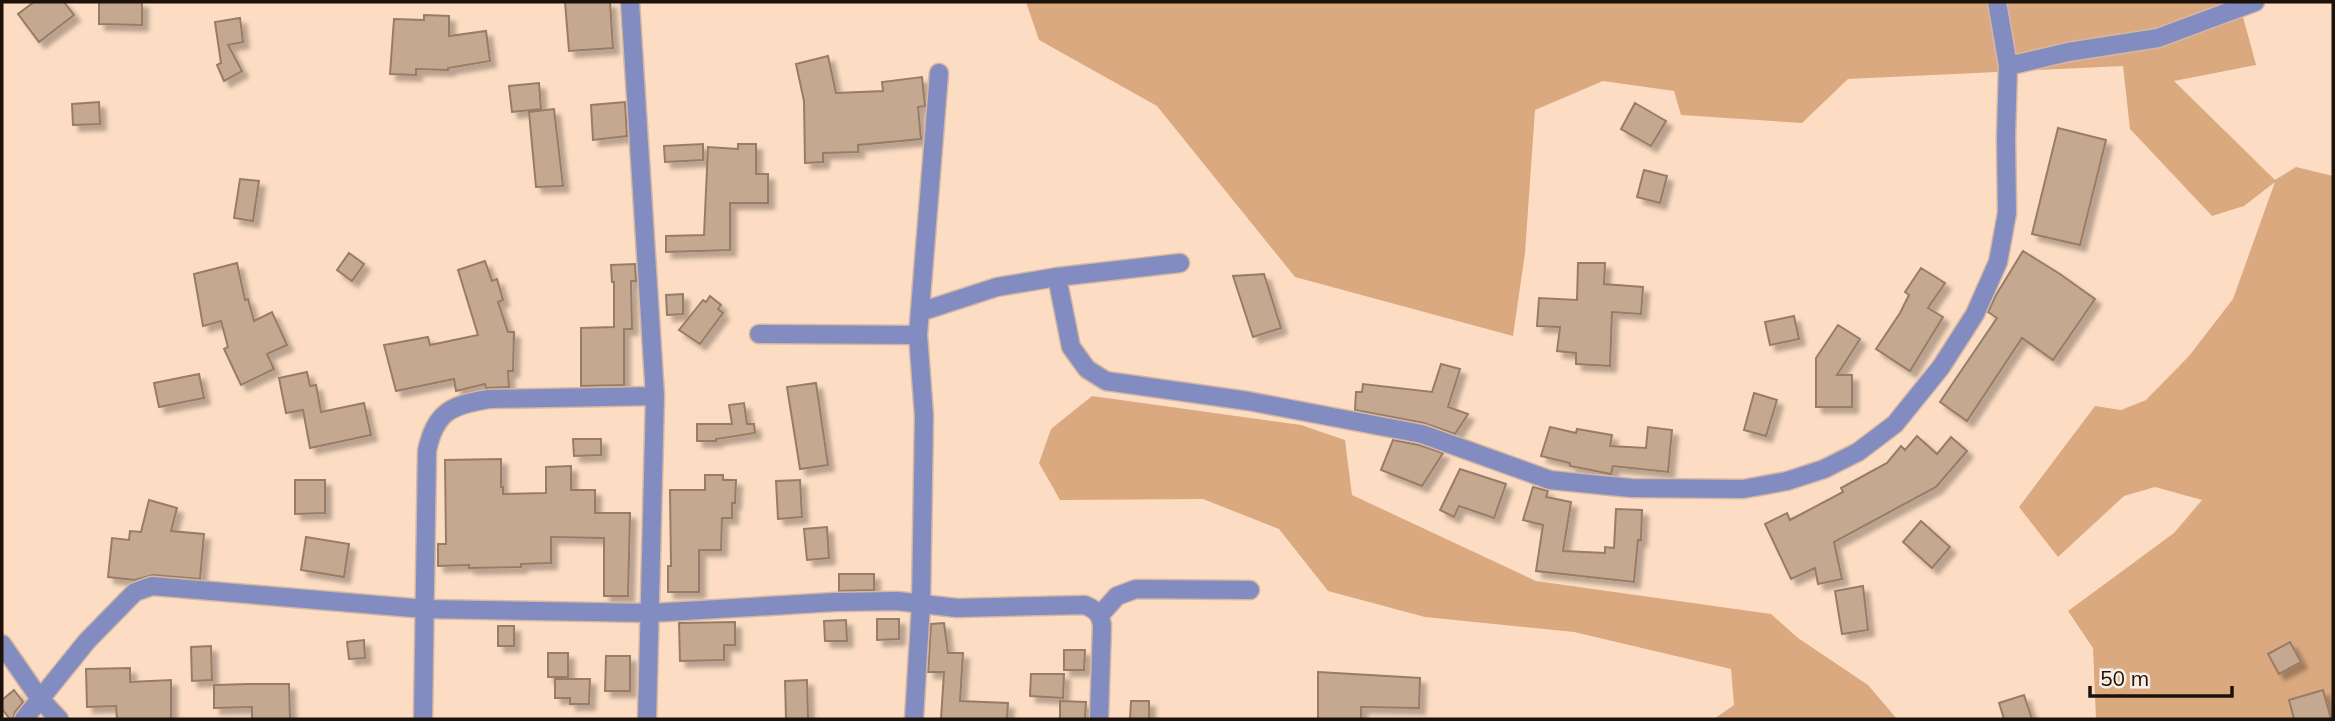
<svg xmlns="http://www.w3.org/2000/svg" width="2335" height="721" font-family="Mulish,sans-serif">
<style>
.green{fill:#dba97f}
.building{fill:#c5a890;stroke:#987c65;stroke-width:2;filter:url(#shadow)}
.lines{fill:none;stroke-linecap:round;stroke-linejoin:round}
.minor-casing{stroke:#d4b8a2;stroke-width:21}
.minor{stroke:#838cc0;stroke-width:18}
</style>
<defs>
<filter id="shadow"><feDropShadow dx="6" dy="6" stdDeviation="2" flood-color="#0004"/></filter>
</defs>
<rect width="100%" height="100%" fill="#fcddc3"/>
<!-- green -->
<path class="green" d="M1026 2H2239L2256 65 2174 81 2275 180 2296 167 2333 176V719H2096L2093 648 2068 611 2174 533 2202 500 2155 487 2124 496 2058 557 2019 507 2095 406 2121 410 2146 400 2189 356 2233 299 2275 182 2244 206 2212 216 2130 129 2123 66 1848 79 1802 123 1681 115 1674 91 1603 81 1535 110 1525 253 1513 336 1295 277 1157 106 1039 40Z
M1092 396 1301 425 1345 440 1352 495 1536 581 1771 614 1798 638 1868 685 1897 719H1714L1734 705 1731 669 1574 632 1425 617 1328 591 1279 529 1203 499 1060 500 1039 463 1051 429Z"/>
<!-- building -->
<path class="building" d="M34 2H64L74 15 39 42 18 14Z
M99 2H142V25L99 24Z
M565 2H610L613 48 569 51Z
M424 15 449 16V36L486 31 490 61 448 68V70L416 69V75L390 74 394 19 424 20Z
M240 18 243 42 228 45 242 71 224 81 217 65 221 63 215 22Z
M828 56 836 93 883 91 882 82 922 77 925 106 918 107 921 139 858 145V152L823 153V162L805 163 804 101 796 64Z
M539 83 541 109 512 112 509 86Z
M99 102 100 124 73 125 72 104Z
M625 102 627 136 593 140 591 105Z
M1635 103 1666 121 1651 146 1621 129Z
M554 109 563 186 536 187 529 112Z
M2058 128 2106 140 2080 245 2032 234Z
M703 144V160L665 162 664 146Z
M738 144H756V174H768V203H730V250L666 252V236L704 235 708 147 738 149Z
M1644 170 1667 176 1660 203 1637 197Z
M240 179 259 181 253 221 234 218Z
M2023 251 2060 274 2095 299 2053 360 2022 338 1967 421 1940 402 1997 318 1988 312 1996 295Z
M349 253 364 264 352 281 337 270Z
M485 261 492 281 497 279 503 300 498 302 508 332H514L513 371H508L509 387 486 388 485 384 456 391 454 379 396 391 384 345 428 337 430 345 478 335 458 270Z
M237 263 245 300 248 299 254 321 272 312 287 345 267 354 274 369 241 385 224 349 228 347 221 321 203 326 194 274Z
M1578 263H1605L1604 284 1643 287 1641 314 1612 312 1610 366 1576 364V353L1557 351 1560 327 1537 326 1539 298 1577 300Z
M635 264 636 281H631L632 329H624V385L581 386V328L614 327V282H612L611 265Z
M1921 268 1945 283 1928 308 1943 317 1910 371 1876 349 1900 313 1909 295 1905 292Z
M1264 274 1281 328 1253 337 1233 276Z
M683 294V314L667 315 666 295Z
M710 296 721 305 718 309 723 313 700 344 679 330 703 300 706 302Z
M1794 316 1799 339 1770 345 1765 322Z
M1838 325 1860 339 1837 375H1852V407H1816V358Z
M1441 364 1460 369 1448 407 1468 414 1455 434 1424 423 1355 410 1356 392H1362L1363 384 1432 392Z
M307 372 310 386 316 385 321 412 364 403 371 435 310 448 303 410 286 413 279 378Z
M199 374 204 398 159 407 154 383Z
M816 383 828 465 800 469 787 387Z
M1754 393 1777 400 1766 436 1744 430Z
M744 403 747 424H754L755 433 716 439V441H697V424H732L729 405Z
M1550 427 1576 433 1577 429 1612 435 1610 446 1646 448 1648 427 1672 430 1668 472 1613 466 1611 474 1570 466V463L1541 456Z
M1917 436 1937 454 1951 437 1967 451 1936 487 1834 542 1842 579 1818 584 1815 568 1791 579 1765 524 1787 513 1790 520 1843 492 1841 488 1887 463 1901 446 1905 450Z
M573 439H601V455L574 456Z
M1393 440 1419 445 1443 453 1422 486 1381 470Z
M501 459V487H503V494L546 493V467L571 466V490H595V513H630L628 596H604V538L551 537V563L521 564V567L469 568V565L438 566V544H446L445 460Z
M1460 469 1506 484 1494 518 1459 506 1454 517 1440 510Z
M705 475H723V480H736L735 503H732V518H722L721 550H699V592H668V566H671L670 490H705Z
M295 480H325V513L295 514Z
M800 480 802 517 778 519 776 481Z
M1533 487 1548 491 1546 497 1571 502 1563 551 1605 553V547L1614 548 1616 509 1642 510 1641 540H1638L1634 582 1536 571 1543 525 1523 520Z
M149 500 177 508 171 531 204 534 200 579 153 575 135 580 108 577 112 538 129 540 130 531 141 532Z
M1921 521 1950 547 1932 568 1903 542Z
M827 527 829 558 807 560 804 529Z
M306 537 349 544 344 577 301 570Z
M839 574H874V590L839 591Z
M1863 586 1868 630 1842 634 1835 591Z
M877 619H899V639L877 640Z
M846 620 847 641H825L824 621Z
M735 622V645H724V660L680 661 679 623Z
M944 623 948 653H963L960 701 1008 703 1007 719H941L944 672H928L931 624Z
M498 626H514V646H498Z
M364 640 365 658 349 659 347 642Z
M2290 642 2301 662 2279 674 2268 654Z
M211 646 212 680 192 681 191 647Z
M1064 650H1085L1084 670H1064Z
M548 653H568V677H548Z
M606 656H630V691H605Z
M130 668V682L171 680V719H117L116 706 87 707 86 669Z
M1318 672 1420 678 1419 708 1361 707V719H1318Z
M1031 674H1064L1063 698 1030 696Z
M555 679H590L589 704H570V698H555Z
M807 680 808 719H786L785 681Z
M248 684H289L290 719H252V707L214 708V685Z
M14 690 23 702 15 712 13 719H10L2 709V700Z
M2323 690 2331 719H2294L2289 700Z
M2024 695 2032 719H2004L1999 703Z
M1060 701 1086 702 1085 719H1060Z
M1131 701H1149V719H1130Z"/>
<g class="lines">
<!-- minor casing -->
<g class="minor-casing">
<path id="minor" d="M630 2 655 396 647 719
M1997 2 2008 66
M1057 277 1071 347 1087 369 1106 381 1248 401 1422 434 1550 480 1631 488 1743 489 1787 481 1824 469 1858 452 1895 424 1941 367 1975 314 1998 262 2007 213 2006 137 2008 66 2068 52 2158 38 2255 2
M920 312 997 287 1057 277 1180 263
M759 334 918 335
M1100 615 1117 596 1136 589 1250 590
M2 644 40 699 59 719
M24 719 87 641 135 592 152 586 425 609 651 613 835 602 897 601 957 608 1085 605C1096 610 1100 613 1102 625L1099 719
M423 719 427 451C435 412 451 405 489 399L655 396
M914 719 921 604 924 416 918 335 939 73"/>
</g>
<!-- minor -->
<use href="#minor" class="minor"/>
</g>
<!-- border -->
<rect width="2335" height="721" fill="none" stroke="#1c1209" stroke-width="7"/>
<!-- scale -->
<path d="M2090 686v10h142v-10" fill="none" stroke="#1c1209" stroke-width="3.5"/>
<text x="2100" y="686" font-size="21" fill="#1c1209" stroke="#faeee4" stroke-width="5" paint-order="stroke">50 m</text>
</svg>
